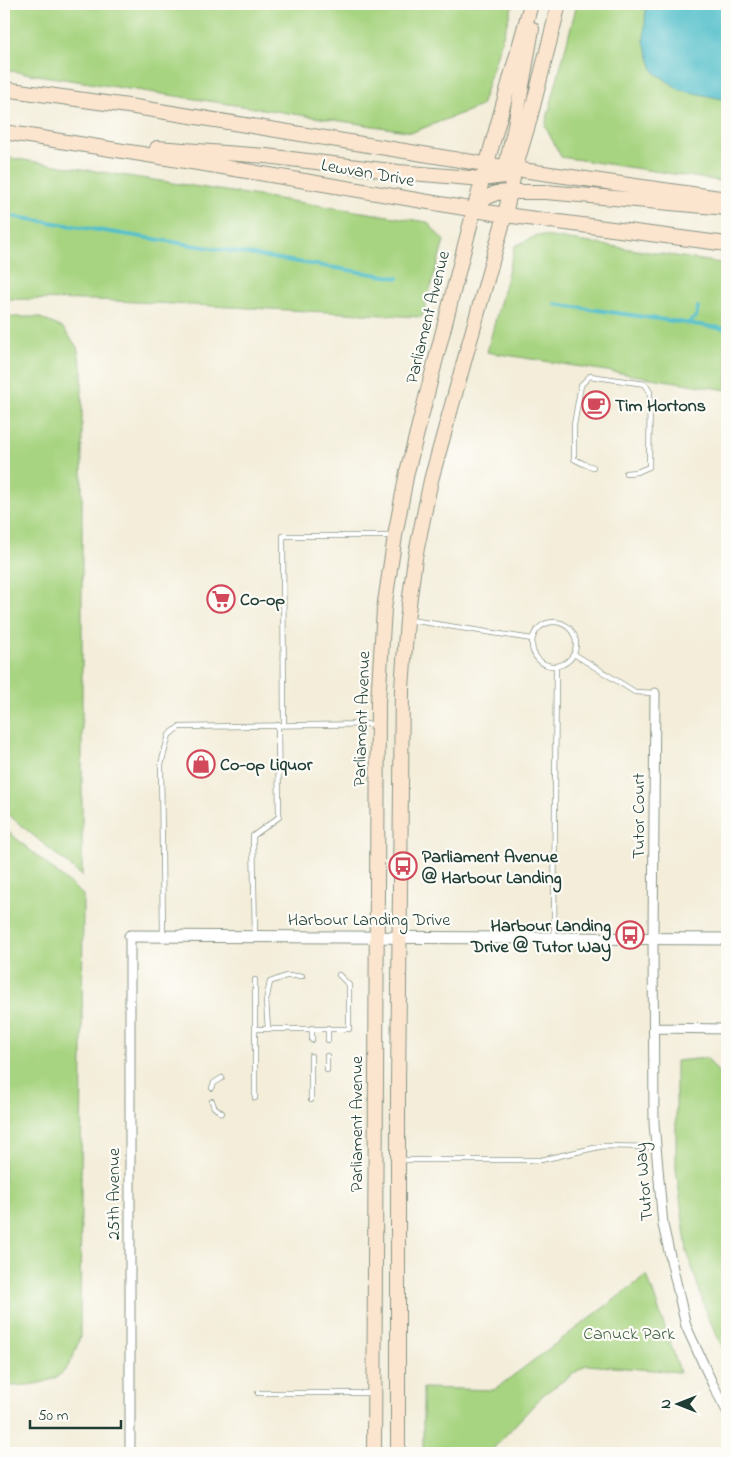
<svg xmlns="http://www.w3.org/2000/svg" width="731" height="1457" font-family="'Indie Flower',sans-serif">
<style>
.green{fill:#a7d480;stroke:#63885a}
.water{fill:#52bfca;stroke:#387e7f}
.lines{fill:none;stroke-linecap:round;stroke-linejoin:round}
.stream{stroke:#52bfca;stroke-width:4}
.service-casing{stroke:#899586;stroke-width:6}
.minor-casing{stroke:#899586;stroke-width:11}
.tertiary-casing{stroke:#899586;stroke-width:13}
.secondary-casing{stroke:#899586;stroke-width:16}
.service{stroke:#fff;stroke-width:4.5}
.minor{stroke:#fff;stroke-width:9}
.tertiary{stroke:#fff;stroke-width:11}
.secondary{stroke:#fce5cf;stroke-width:14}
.labels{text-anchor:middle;stroke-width:4.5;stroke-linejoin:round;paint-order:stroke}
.street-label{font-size:18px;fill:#1f3d34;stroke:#fdfcf7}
.poi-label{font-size:18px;font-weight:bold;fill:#1f3d34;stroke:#fdfcf7;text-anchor:start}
.park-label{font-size:18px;fill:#416347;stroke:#fdfcf7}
</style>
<rect width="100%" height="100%" fill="#fdfcf7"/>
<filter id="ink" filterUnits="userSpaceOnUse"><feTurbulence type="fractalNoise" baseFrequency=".02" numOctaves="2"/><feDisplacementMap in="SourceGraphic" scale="10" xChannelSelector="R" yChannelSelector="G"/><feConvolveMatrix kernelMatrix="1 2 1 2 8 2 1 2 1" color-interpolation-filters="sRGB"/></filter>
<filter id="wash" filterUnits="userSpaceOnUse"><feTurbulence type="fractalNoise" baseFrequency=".0096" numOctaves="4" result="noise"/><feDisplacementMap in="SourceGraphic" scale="20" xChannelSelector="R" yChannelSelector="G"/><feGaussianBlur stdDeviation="1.12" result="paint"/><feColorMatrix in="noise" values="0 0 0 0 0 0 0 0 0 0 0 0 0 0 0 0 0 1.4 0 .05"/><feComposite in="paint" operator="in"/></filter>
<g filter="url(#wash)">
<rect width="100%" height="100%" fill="#f3edd9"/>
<!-- green -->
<path class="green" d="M4 4H513L481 106 413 132 4 70Z
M577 4H727V182L561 157 545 126Z
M4 157 427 222 444 241 422 317 97 300 4 299Z
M538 235 727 264V390L487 352 515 246Z
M4 317H38L63 328 77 347 82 370V876L4 811Z
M4 828 83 895 80 1337C76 1348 73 1360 66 1369 54 1385 22 1386 4 1386Z
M707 1058 727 1084V1357L707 1315 687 1251 676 1169V1061Z
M647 1275 680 1372 586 1365 544 1394 489 1453H423V1388L494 1390Z"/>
<!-- water -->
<path class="water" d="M646 4H727V100L680 90 654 72 644 42Z"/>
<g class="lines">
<!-- stream -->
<path class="stream" d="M4 215 398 278
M555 304 727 329
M688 323 696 317 698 307"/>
</g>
</g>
<g filter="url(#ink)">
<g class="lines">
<!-- service casing -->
<g class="service-casing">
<path id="service" d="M593 467 584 464 574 459V425L581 385 590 376 645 384 650 392 649 467 637 472 626 473
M410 620 532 639
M532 644a22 22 0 1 1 44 0a22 22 0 1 1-44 0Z
M574 654 635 692 654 693
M284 725 283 536H393
M255 935 253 836 279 817 278 725
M163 936 161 764 169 735 179 727 376 724
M554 936 556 666
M255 980V1098
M312 1028V1040
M328 1028V1040
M255 1029H349V985L339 975
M268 1029 266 1001 270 982 286 976H302
M327 1070V1056
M212 1088 214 1083 222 1078
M311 1100V1056
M212 1101 214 1107 222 1113
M399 1160H541L603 1146 656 1147
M258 1393H372"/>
</g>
<!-- minor casing -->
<g class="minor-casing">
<path id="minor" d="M655 693 653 938 654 1123 663 1225 686 1326 713 1385 727 1411
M130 936V1453
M654 1028 727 1029"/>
</g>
<!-- tertiary casing -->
<g class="tertiary-casing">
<path id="tertiary" d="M130 936 727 939"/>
</g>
<!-- secondary casing -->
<g class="secondary-casing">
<path id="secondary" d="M4 89 135 107 515 169 727 199
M4 132 223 167 505 215 727 244
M157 148 266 156 399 172 482 179 504 176 515 169
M504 174 514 131 532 29
M474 209 486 198 496 193 510 192H546L727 208
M374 1453 378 702 384 609 395 536 407 472 474 210 531 4
M398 1453V1087L402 688 407 620 415 558 431 480 505 215 515 169 529 122 559 4"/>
</g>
<!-- service -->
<use href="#service" class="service"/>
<!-- minor -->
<use href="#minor" class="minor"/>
<!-- tertiary -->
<use href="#tertiary" class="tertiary"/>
<!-- secondary -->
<use href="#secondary" class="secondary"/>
</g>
</g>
<!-- icons -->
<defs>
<g id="cafe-ring" transform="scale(1.4375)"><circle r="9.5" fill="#fdfcf7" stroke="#d1495b" stroke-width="1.5"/><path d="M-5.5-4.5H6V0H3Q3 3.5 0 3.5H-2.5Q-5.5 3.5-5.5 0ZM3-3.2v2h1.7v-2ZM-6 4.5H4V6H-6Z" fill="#d1495b"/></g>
<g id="supermarket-ring" transform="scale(1.4375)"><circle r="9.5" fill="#fdfcf7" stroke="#d1495b" stroke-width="1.5"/><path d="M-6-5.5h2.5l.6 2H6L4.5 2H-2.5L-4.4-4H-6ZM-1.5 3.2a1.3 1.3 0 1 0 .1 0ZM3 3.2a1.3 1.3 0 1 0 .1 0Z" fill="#d1495b"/></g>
<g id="shop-ring" transform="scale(1.4375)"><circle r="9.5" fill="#fdfcf7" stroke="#d1495b" stroke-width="1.5"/><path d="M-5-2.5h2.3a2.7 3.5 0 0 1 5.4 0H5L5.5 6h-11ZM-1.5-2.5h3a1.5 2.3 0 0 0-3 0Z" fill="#d1495b"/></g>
<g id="bus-ring" transform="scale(1.4375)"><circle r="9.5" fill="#fdfcf7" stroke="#d1495b" stroke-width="1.5"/><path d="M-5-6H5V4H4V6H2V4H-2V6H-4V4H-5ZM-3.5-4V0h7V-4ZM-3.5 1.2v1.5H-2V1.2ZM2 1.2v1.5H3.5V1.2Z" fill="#d1495b"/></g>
</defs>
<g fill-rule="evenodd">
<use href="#cafe-ring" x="596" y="405"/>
<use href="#supermarket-ring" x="221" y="599"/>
<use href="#shop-ring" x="201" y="764"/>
<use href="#bus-ring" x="403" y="866"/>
<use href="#bus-ring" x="630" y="935"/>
</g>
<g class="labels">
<!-- street labels -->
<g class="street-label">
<text transform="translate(368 172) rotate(10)" y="6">Lewvan Drive</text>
<text transform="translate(427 317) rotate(-76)" y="6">Parliament Avenue</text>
<text transform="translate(361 719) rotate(-88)" y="6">Parliament Avenue</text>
<text transform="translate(638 816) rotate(-90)" y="6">Tutor Court</text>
<text x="369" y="925">Harbour Landing Drive</text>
<text transform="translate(356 1124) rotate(-90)" y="6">Parliament Avenue</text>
<text transform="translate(643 1182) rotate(-95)" y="6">Tutor Way</text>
<text transform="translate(113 1194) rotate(-90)" y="6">25th Avenue</text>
</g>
<!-- poi labels -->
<g class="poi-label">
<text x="615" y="411">Tim Hortons</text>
<text x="240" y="605">Co-op</text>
<text x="220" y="770">Co-op Liquor</text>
<text x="422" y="862">Parliament Avenue<tspan x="422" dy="21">@ Harbour Landing</tspan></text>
<text x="611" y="931" text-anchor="end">Harbour Landing<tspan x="611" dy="21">Drive @ Tutor Way</tspan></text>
</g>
<!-- park labels -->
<g class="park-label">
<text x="629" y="1339">Canuck Park</text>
</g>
</g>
<!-- margin -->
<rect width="731" height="1457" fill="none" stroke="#fdfcf7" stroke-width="20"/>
<!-- north arrow -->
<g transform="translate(678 1404) rotate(270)" stroke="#fdfcf7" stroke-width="4" paint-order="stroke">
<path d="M0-4L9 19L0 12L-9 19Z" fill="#1f3d34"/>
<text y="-8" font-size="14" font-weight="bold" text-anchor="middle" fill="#1f3d34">N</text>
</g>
<!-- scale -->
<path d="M30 1420v8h91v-8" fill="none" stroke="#1f3d34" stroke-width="2.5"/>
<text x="38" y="1420" font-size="15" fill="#1f3d34" stroke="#fdfcf7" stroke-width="4" paint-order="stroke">50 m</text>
</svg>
